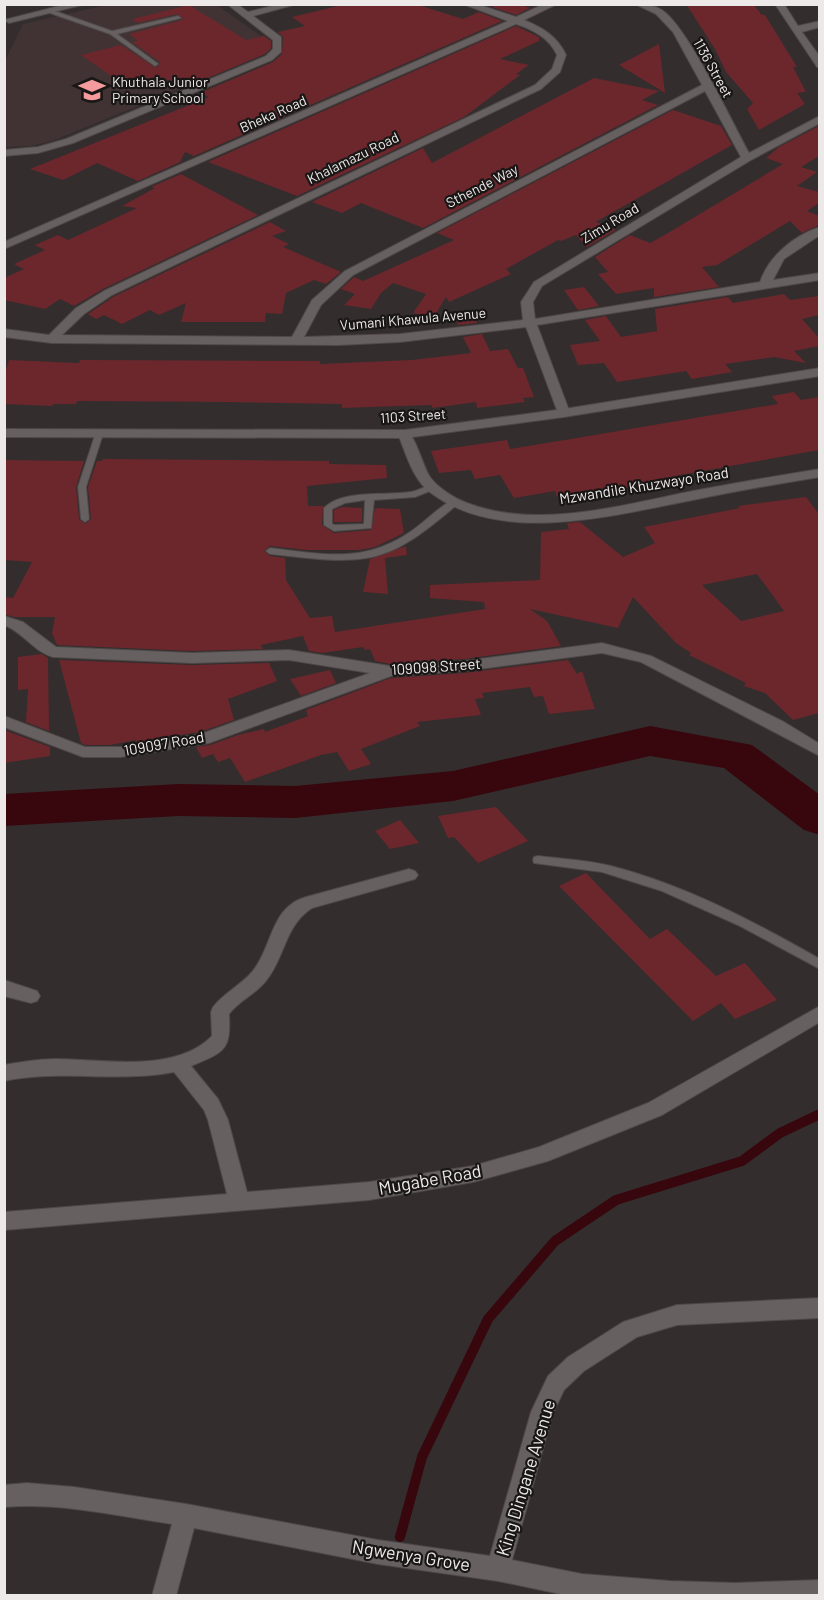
<svg xmlns="http://www.w3.org/2000/svg" width="824" height="1600" font-family="Barlow,sans-serif">
<style>
.built{fill:#413333}
.lines{fill:none;stroke-linecap:round;stroke-linejoin:round}
.stream{stroke:#38060d;stroke-width:10}
.river{fill:#38060d;fill-rule:evenodd}
.building{fill:#6c272d;fill-rule:evenodd}
.service-casing{stroke:#4e4848;stroke-width:2}
.minor-casing{stroke:#4e4848;stroke-width:2}
.tertiary-casing{stroke:#4e4848;stroke-width:2}
.service{fill:#676060;fill-rule:evenodd}
.minor{fill:#676060;fill-rule:evenodd}
.tertiary{fill:#676060;fill-rule:evenodd}
.labels{text-anchor:middle;stroke-width:4.5;stroke-linejoin:round;paint-order:stroke}
.far-street-label{font-size:14px;fill:#eee9e9;stroke:#191616}
.far-poi-label{font-size:14px;fill:#eee9e9;stroke:#191616;text-anchor:start}
.street-label{font-size:15px;fill:#eee9e9;stroke:#191616}
.near-street-label{font-size:18px;fill:#eee9e9;stroke:#191616}
</style>
<rect width="100%" height="100%" fill="#332d2d"/>
<!-- built -->
<path class="built" d="M111 4 217 5 262 37V55L52 141 31 146 5 147 4 63 23 24Z"/>
<g class="lines">
<!-- stream -->
<path class="stream" d="M400 1537 422 1457 488 1319 555 1241 616 1200 742 1161 780 1133 820 1114"/>
<!-- river -->
<path class="river" d="M650 726 752 745 820 795V835L804 830 724 768 650 756 453 801 295 818 178 816 4 826V794L178 784 295 786 453 771Z"/>
</g>
<!-- building -->
<path class="building" d="M346 4H415L463 19 479 12 502 21 194 156 185 152 180 162 138 181 97 163 63 180 30 169 209 97 200 93 273 62 282 54 283 37 278 32 305 26 292 17Z
M498 4H519L530 8 516 15 492 7Z
M686 4H753L762 15H765L797 67H793L806 92 797 93 805 104 759 130 747 109 753 103 726 72 715 49Z
M189 5 246 40 264 36 271 41V48L265 54 186 87 158 76 124 85 81 55 121 45 156 68 160 62 132 42 138 41 129 34 182 20 183 18 177 14 138 23 132 19Z
M516 26 539 37V41L500 59 529 65 516 74 520 75 464 117 297 196 208 162Z
M659 44 665 93 619 65Z
M594 78 659 91 642 100 658 105 423 228 361 203 342 213 312 202 423 148 432 163Z
M673 110 721 126 732 145 599 220 596 222 616 230 587 247 576 235 561 241 558 240 506 269 511 274 449 302 446 297 434 317 413 313 426 294 393 283 381 293 371 309 344 305 355 294 341 289 354 277 363 281 454 240 437 233Z
M819 126V156L801 167 817 172 797 186 819 192V203L807 211 819 216V225L802 233 790 221 717 265 702 267 719 287 654 297V288L616 294 598 274 608 272 595 257 630 235 650 243 668 233 783 164 766 158 779 147Z
M181 174 258 215 103 289 74 306 60 299 45 309 4 300V278L24 269 14 264 45 250 35 245 58 235 68 240 137 208 122 206 155 188 151 187Z
M270 222 286 231 272 236 289 244 283 247 341 272 326 284 314 280 286 293 282 314 266 313 265 322H181L186 303 159 315 150 310 122 324 104 315 96 319 88 314 113 297Z
M584 287 599 306 578 310 564 290Z
M784 294 790 300 819 296V315L802 319 819 338V346L794 351 806 363 774 357 725 364 732 372 692 379 686 371 617 382 604 363 578 365 570 345 600 341 585 320 606 316 621 337 657 331 655 309 728 297 733 303Z
M471 310 477 323 458 325 455 317Z
M482 334 490 351 508 349 518 368H523L534 397 523 398 525 402 477 408 476 402 433 408 431 405 342 408V404L227 402 77 401 76 404H53L52 406 4 404V376L9 360 79 363 80 360 320 361V364L412 360 471 353 463 337Z
M794 392 801 400 819 397V450L675 476 678 479 622 489 620 486 557 497 555 491 514 498 500 475 475 479 471 470 439 473 431 451 507 440 510 449 577 438 778 404 772 396Z
M103 459 329 461V464L386 465 387 478 307 486 308 506H323L322 525 334 533 371 530 375 508 400 509 404 533 375 547 359 550H307L270 546 264 551 270 556 285 558 286 580 310 618 332 616 335 632 485 609 484 602 430 598V585L540 580 541 532 569 529 567 523 580 522 623 557 655 543 644 527 740 508 738 506 806 497 819 514V713L793 720 765 693 744 686 746 683 689 655 691 653 676 643 633 597 618 628 530 609 547 621 561 646 464 659 390 664 375 661 370 649 365 650 363 647 322 653 309 651 303 636 261 645 263 649 192 651 57 645 52 633 55 617H14L4 614V597L13 598 32 562 4 560V460L84 461 76 487 79 519 85 524 91 519 88 487 97 461H102ZM757 574 784 611 741 621 702 585Z
M342 507 362 508V522H334V510Z
M406 546 407 555 385 558 388 594 363 592 370 559Z
M42 654 48 658 49 731 26 722 28 689 18 690V657Z
M59 660 192 665 269 663 277 681 228 699 234 720 200 732 136 742V740L110 745H85L81 743Z
M568 660 577 674 582 671 595 709 549 714 543 696 534 697 530 687 482 693 484 698 475 699 481 715 417 722 420 726 361 749 371 764 349 771 337 752 321 755 245 782 230 758 218 762 213 754 202 758 196 747 210 745 238 735 264 729 265 732 308 716 306 710 391 678 464 673Z
M330 670 336 683 301 696 290 679Z
M4 730 50 747V756L4 763Z
M496 807 528 841 478 863 454 837 448 838 438 816Z
M400 820 419 843 390 849 375 831Z
M586 873 650 939 667 929 716 976 745 963 777 1000 735 1019 721 1003 693 1021 559 886Z"/>
<g class="lines">
<!-- service casing -->
<g class="service-casing">
<path id="service" d="M49 9 112 31 178 16 181 18 117 34 157 63 158 64 155 66 110 34 47 12 46 11Z
M96 432H102L103 434 86 487 89 519 85 522 81 519 78 487Z
M432 484 436 487 435 489 415 497 374 500 371 528 334 531 324 525V508C343 489 385 496 410 492 418 491 424 487 432 484ZM365 500 364 524 335 525 332 524V509L345 503Z
M455 499 458 500V504C431 526 403 552 367 558 335 563 302 557 270 554L266 551 270 548C323 554 363 564 410 532 424 523 440 505 455 499Z
M538 856C562 859 587 860 611 866 685 885 753 921 820 959V969L740 926 662 891 602 872 534 863 533 860 534 857Z"/>
</g>
<!-- minor casing -->
<g class="minor-casing">
<path id="minor" d="M67 4H86L9 23 4 20Z
M227 4H237L248 12 280 4H297L253 16 281 37V52L272 60 73 143 38 153 4 156V150L38 147 66 139 266 56 273 49V40Z
M463 4H477L516 17 544 4H557L524 20C543 28 557 36 566 55L560 72 541 89 112 295 84 314 62 335 292 337 312 300 345 271 702 85 673 32 656 14 635 4C644 4 654 5 662 10 687 26 732 122 749 153L820 116V123L751 160 542 286 533 302 535 319 760 282C769 256 793 236 820 227V235L784 259 773 280 820 273V280L537 325 570 413 564 417 558 413 526 327 400 342 339 345 52 343 4 337V329L49 335 76 308 104 291 535 85 552 69 557 55C549 38 534 30 516 24L4 249V242L508 21ZM705 91 741 157 534 282 521 302 523 320 400 334 304 337 321 305 353 275Z
M775 4H784L798 26 820 21V27L802 32 820 57V68L817 67Z
M405 430C415 433 423 467 430 477 438 488 454 498 467 503 537 530 622 505 693 491 735 483 777 476 820 469V477C777 484 735 491 693 500 614 515 502 546 431 493 413 480 406 454 398 434Z
M4 616 23 622 56 647 192 653 289 650 390 666 464 661 602 643 651 656 784 722 820 744V756L641 662 602 653 464 671 391 676 209 743 121 757H83L4 727V716L85 747H121L201 734 370 673 289 660 192 663 53 657C34 652 23 632 4 625Z
M409 869 415 871 418 875 415 879 312 908C284 926 285 959 265 982 254 995 239 1001 229 1014 231 1050 225 1052 191 1066L218 1099 228 1120 247 1192 369 1182 473 1166 539 1147 648 1103 820 1006V1022L662 1115 548 1161 473 1182 369 1200 4 1230V1212L227 1194 208 1120 204 1110 174 1072C118 1083 61 1069 4 1081V1065C21 1062 38 1059 55 1059 102 1059 175 1074 212 1036L211 1012 213 1007C224 993 241 985 252 972 273 947 270 907 306 897Z
M4 980 37 991 40 996 37 1001 31 1003 4 996Z
M820 1298V1318L677 1325 637 1337 584 1371 564 1390 553 1413 512 1560 582 1574 670 1581 735 1583 820 1580V1596H570L498 1581 378 1564 194 1528 176 1596H152L172 1524C117 1516 60 1502 4 1507V1485L27 1483 74 1487 186 1504 378 1540 490 1556 531 1412 548 1376 568 1357 623 1322 677 1305Z"/>
</g>
<!-- tertiary casing -->
<g class="tertiary-casing">
<path id="tertiary" d="M820 368V376L564 417 405 438 4 437V429L405 430 564 409Z"/>
</g>
<!-- service -->
<use href="#service" class="service"/>
<!-- minor -->
<use href="#minor" class="minor"/>
<!-- tertiary -->
<use href="#tertiary" class="tertiary"/>
</g>
<!-- icons -->
<defs>
<g id="school-bare" transform="scale(2.07)"><path d="M0-5L7-2L0 1L-7-2ZM-4 1L0 2.5L4 1V4Q0 6-4 4Z" fill="#f59b9d" stroke="#191616" stroke-width="2.5" paint-order="stroke"/></g>
</defs>
<g fill-rule="evenodd">
<use href="#school-bare" x="92" y="90"/>
</g>
<g class="labels">
<!-- far-street labels -->
<g class="far-street-label">
<text transform="translate(713 68) rotate(61)" y="5">1136 Street</text>
<text transform="translate(273 114) rotate(-24)" y="5">Bheka Road</text>
<text transform="translate(353 158) rotate(-26)" y="5">Khalamazu Road</text>
<text transform="translate(482 186) rotate(-27)" y="5">Sthende Way</text>
<text transform="translate(610 223) rotate(-31)" y="5">Zimu Road</text>
<text transform="translate(413 319) rotate(-5)" y="5">Vumani Khawula Avenue</text>
<text transform="translate(413 416) rotate(-4)" y="5">1103 Street</text>
</g>
<!-- far-poi labels -->
<g class="far-poi-label">
<text x="112" y="87">Khuthala Junior<tspan x="112" dy="16">Primary School</tspan></text>
</g>
<!-- street labels -->
<g class="street-label">
<text transform="translate(644 486) rotate(-9)" y="5">Mzwandile Khuzwayo Road</text>
<text transform="translate(436 667) rotate(-4)" y="5">109098 Street</text>
<text transform="translate(164 744) rotate(-10)" y="5">109097 Road</text>
</g>
<!-- near-street labels -->
<g class="near-street-label">
<text transform="translate(430 1180) rotate(-10)" y="6">Mugabe Road</text>
<text transform="translate(526 1478) rotate(-73)" y="6">King Dingane Avenue</text>
<text transform="translate(411 1556) rotate(9)" y="6">Ngwenya Grove</text>
</g>
</g>
<!-- border -->
<rect width="824" height="1600" fill="none" stroke="#eee9e9" stroke-width="12"/>
</svg>
